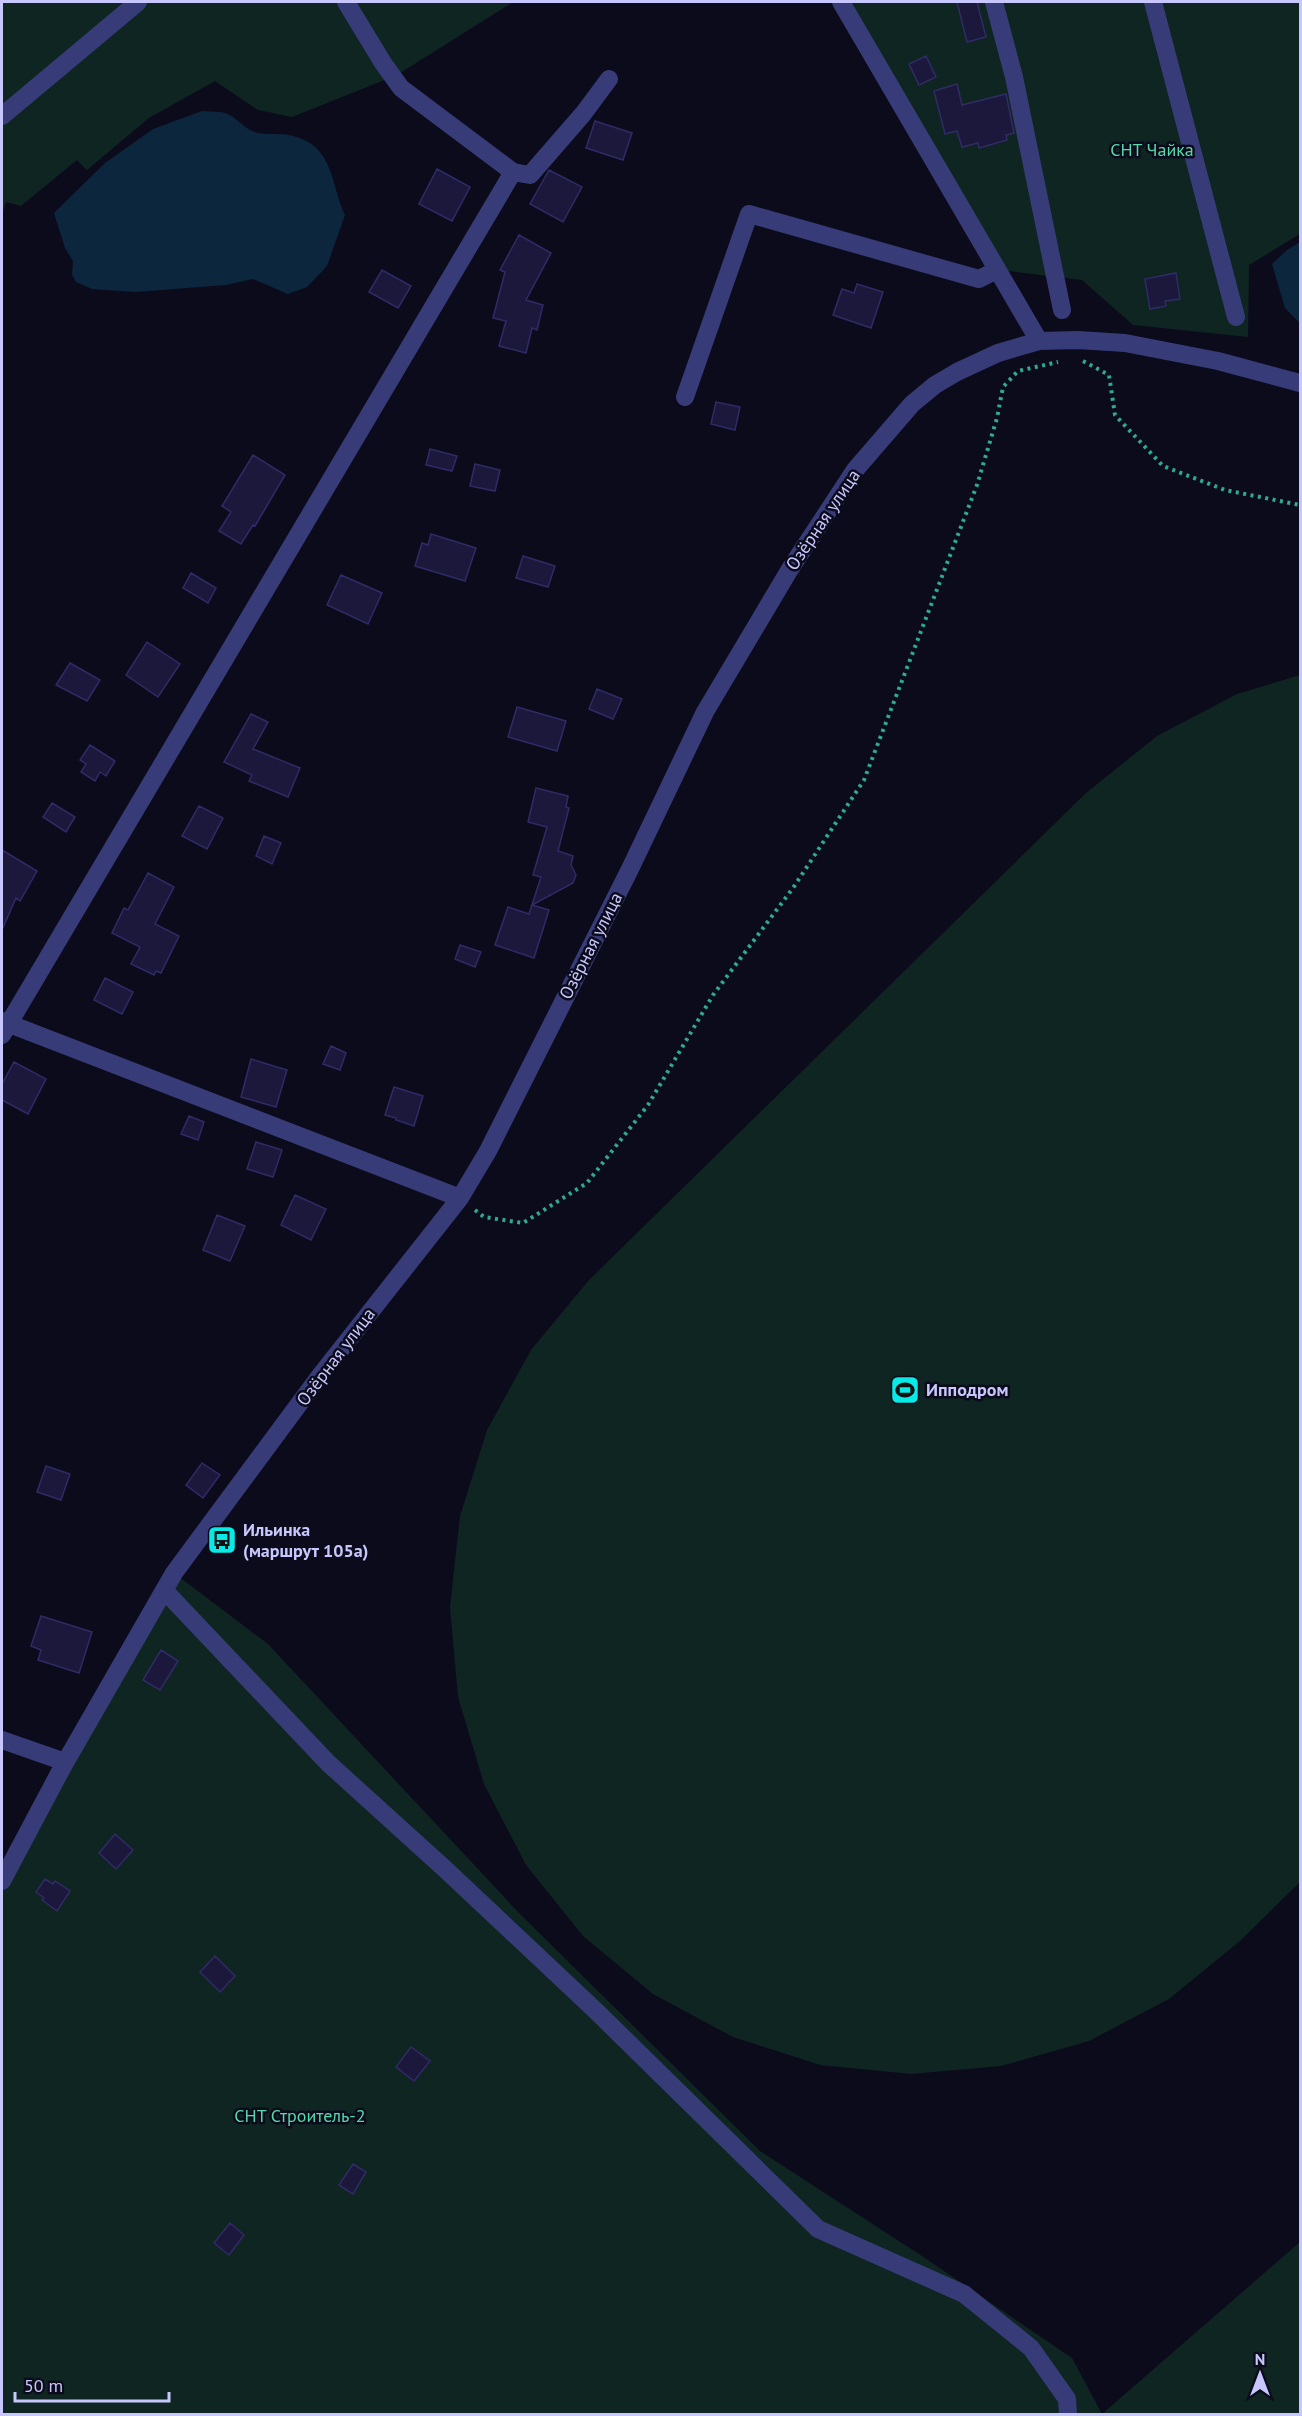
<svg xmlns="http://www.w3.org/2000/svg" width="1302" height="2416" font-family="'PT Sans',sans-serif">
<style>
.green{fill:#0f2521}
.water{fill:#0c263e}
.building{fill:#1b183b;stroke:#302b67;stroke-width:1.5}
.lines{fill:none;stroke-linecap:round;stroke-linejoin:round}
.path{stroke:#30a993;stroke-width:4;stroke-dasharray:3 4.5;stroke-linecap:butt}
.minor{stroke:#373c79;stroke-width:18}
.labels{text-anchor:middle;stroke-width:5;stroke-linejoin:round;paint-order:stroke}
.park-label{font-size:18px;fill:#56daaa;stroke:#0c0b1b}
.street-label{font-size:18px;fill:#c7c7fd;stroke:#0c0b1b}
.poi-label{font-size:18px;font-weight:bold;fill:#c7c7fd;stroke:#0c0b1b;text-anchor:start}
</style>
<rect width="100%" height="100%" fill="#0c0b1b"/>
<!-- green -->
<path class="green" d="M2 2H513L397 75 292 117 258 110 215 81 149 118 87 170 77 160 21 206 6 202 2 215Z
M836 2H1300V234L1249 265 1248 337 1133 325 1082 280 1008 271Z
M1300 675V1882L1240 1941 1169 1999 1089 2041 1001 2066 911 2074 820 2065 733 2037 653 1994 583 1936 526 1865 484 1784 458 1697 450 1607 460 1516 487 1430 531 1350 589 1280 1086 793 1157 736 1237 694Z
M174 1573 268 1644 519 1913 760 2151 922 2256 1072 2358 1102 2414 1300 2242V2414H2V1890Z"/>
<!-- water -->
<path class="water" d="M202 111C209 112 219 111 225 113 235 116 243 127 252 131 262 136 277 133 288 135 334 143 330 182 345 215L327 266 307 287 288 294 253 279 226 285 136 292 92 289 76 282 72 275 73 261 65 248 54 213 105 163 153 129Z
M1300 242V323L1285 308 1272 264 1287 250Z"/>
<!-- building -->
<path class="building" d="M957 2H977L986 37 967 42Z
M926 56 936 77 919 85 909 64Z
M957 84 962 105 1006 94 1014 133 1006 135 1007 140 979 148 978 143 962 147 957 131 945 134 934 91Z
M595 121 632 133 623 160 586 148Z
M437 169 470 187 452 221 419 204Z
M549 170 582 187 563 222 530 204Z
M519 235 551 253 526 300 543 305 537 330 532 328 526 353 499 346 506 321 493 318 505 272 500 270Z
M382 270 411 286 398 308 369 292Z
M1176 273 1180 299 1165 301 1166 306 1150 309 1145 279Z
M857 284 883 292 871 328 833 315 842 289 854 293Z
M716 402 740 407 735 430 711 424Z
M430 449 457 456 452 471 426 465Z
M253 455 285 475 255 526 253 525 241 544 219 531 231 512 222 506Z
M475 464 500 470 495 491 470 486Z
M431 534 476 548 465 581 415 566 422 543 428 545Z
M523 556 555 566 548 587 516 578Z
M191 573 216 588 208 603 183 588Z
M341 575 382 593 368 624 327 605Z
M147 642 180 664 158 697 126 675Z
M70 663 100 680 87 701 56 685Z
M597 689 622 699 613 719 589 709Z
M517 707 566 721 557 751 508 737Z
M251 714 268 722 253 749 300 768 288 797 249 781 252 775 224 762Z
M90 745 115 761 106 776 100 772 95 781 81 772 86 764 80 760Z
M536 788 568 796 566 807 569 808 558 851 573 856 571 865 576 875 573 883 532 905 549 910 534 958 495 945 508 907 529 914 541 877 533 875 547 827 528 822Z
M52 803 75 817 66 832 43 817Z
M199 806 223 818 207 849 182 836Z
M264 836 281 843 272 864 256 856Z
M2 850 37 871 20 901 16 898 2 930Z
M148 873 174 887 155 924 179 936 161 973 156 971 154 975 131 964 140 947 112 933 124 908 128 910Z
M460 945 481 952 475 967 455 959Z
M105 978 133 992 122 1014 94 1000Z
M331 1046 346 1053 340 1070 323 1064Z
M251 1059 287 1070 276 1107 241 1097Z
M14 1062 46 1079 28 1114 2 1100V1084Z
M394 1087 423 1096 414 1126 396 1120V1118L385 1115Z
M189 1116 204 1122 198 1140 181 1134Z
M256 1142 282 1150 273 1177 247 1169Z
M295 1195 326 1209 311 1240 281 1225Z
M217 1215 245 1226 230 1261 203 1250Z
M202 1463 220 1475 203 1498 186 1485Z
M46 1466 70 1474 61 1500 37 1492Z
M41 1616 92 1632 79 1673 38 1660 41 1650 31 1646Z
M161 1650 178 1661 160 1690 143 1680Z
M115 1834 133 1850 116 1869 99 1853Z
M45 1879 53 1884 55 1881 70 1891 57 1911 42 1900 44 1898 36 1892Z
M215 1956 235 1976 220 1992 200 1972Z
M411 2047 430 2061 414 2081 396 2067Z
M353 2164 366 2172 353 2194 339 2185Z
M230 2223 244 2235 229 2255 214 2243Z"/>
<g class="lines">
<!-- path -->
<path class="path" d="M1083 361 1109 375 1115 415 1163 466 1225 490 1300 505
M475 1210 484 1217 523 1223 587 1183 648 1105 713 995 793 888 864 780 977 485 997 418 1003 387 1018 371 1058 362"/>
<!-- minor -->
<path class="minor" d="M346 2 383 63 401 88 513 172 530 175 583 114 609 79
M841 2 1039 341
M994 2 1014 77 1062 310
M1153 2 1236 317
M2 116 138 2
M685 397 749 214 979 279 997 270
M2 1021 460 1198
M2 1035 513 172
M164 1590 328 1763 445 1869 596 2011 818 2229 964 2294 1031 2348 1067 2399 1068 2414
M2 1740 65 1762
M2 1881 62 1768 174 1573 319 1377 460 1198 488 1151 630 869 705 712 790 569 855 470 912 404 935 385 957 372 998 353 1039 341 1078 340 1125 343 1218 361 1300 383"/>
</g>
<!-- icons -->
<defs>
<g id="stadium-square" transform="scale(1.5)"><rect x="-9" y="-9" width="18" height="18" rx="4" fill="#07eae6" stroke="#0c0b1b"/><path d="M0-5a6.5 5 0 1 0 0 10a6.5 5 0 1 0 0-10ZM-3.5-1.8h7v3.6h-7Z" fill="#111"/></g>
<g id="bus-square" transform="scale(1.5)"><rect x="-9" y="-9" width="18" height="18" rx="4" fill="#07eae6" stroke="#0c0b1b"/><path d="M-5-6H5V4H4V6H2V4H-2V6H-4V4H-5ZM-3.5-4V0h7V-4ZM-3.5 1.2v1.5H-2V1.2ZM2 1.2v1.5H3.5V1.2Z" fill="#111"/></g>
</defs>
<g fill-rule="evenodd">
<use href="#stadium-square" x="905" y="1390"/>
<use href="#bus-square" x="222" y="1540"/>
</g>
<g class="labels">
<!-- park labels -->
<g class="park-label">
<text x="1152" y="156">СНТ Чайка</text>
<text x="300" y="2122">СНТ Строитель-2</text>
</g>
<!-- street labels -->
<g class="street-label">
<text transform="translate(823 520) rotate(-56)" y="6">Озёрная улица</text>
<text transform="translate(591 946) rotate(-63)" y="6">Озёрная улица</text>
<text transform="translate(336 1357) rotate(-53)" y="6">Озёрная улица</text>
</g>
<!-- poi labels -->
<g class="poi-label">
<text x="926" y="1396">Ипподром</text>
<text x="243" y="1536">Ильинка<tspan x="243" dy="21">(маршрут 105а)</tspan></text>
</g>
</g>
<!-- border -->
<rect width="1302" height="2416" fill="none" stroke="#c7c7fd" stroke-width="6"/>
<!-- north arrow -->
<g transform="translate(1260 2374)" stroke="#0c0b1b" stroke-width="4.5" paint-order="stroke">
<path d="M0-4.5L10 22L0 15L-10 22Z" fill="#c7c7fd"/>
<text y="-9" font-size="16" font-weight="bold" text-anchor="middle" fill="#c7c7fd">N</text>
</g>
<!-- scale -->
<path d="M15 2392v9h154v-9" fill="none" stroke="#c7c7fd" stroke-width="3"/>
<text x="24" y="2392" font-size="18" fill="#c7c7fd" stroke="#0c0b1b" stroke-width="4.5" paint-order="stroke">50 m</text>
</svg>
